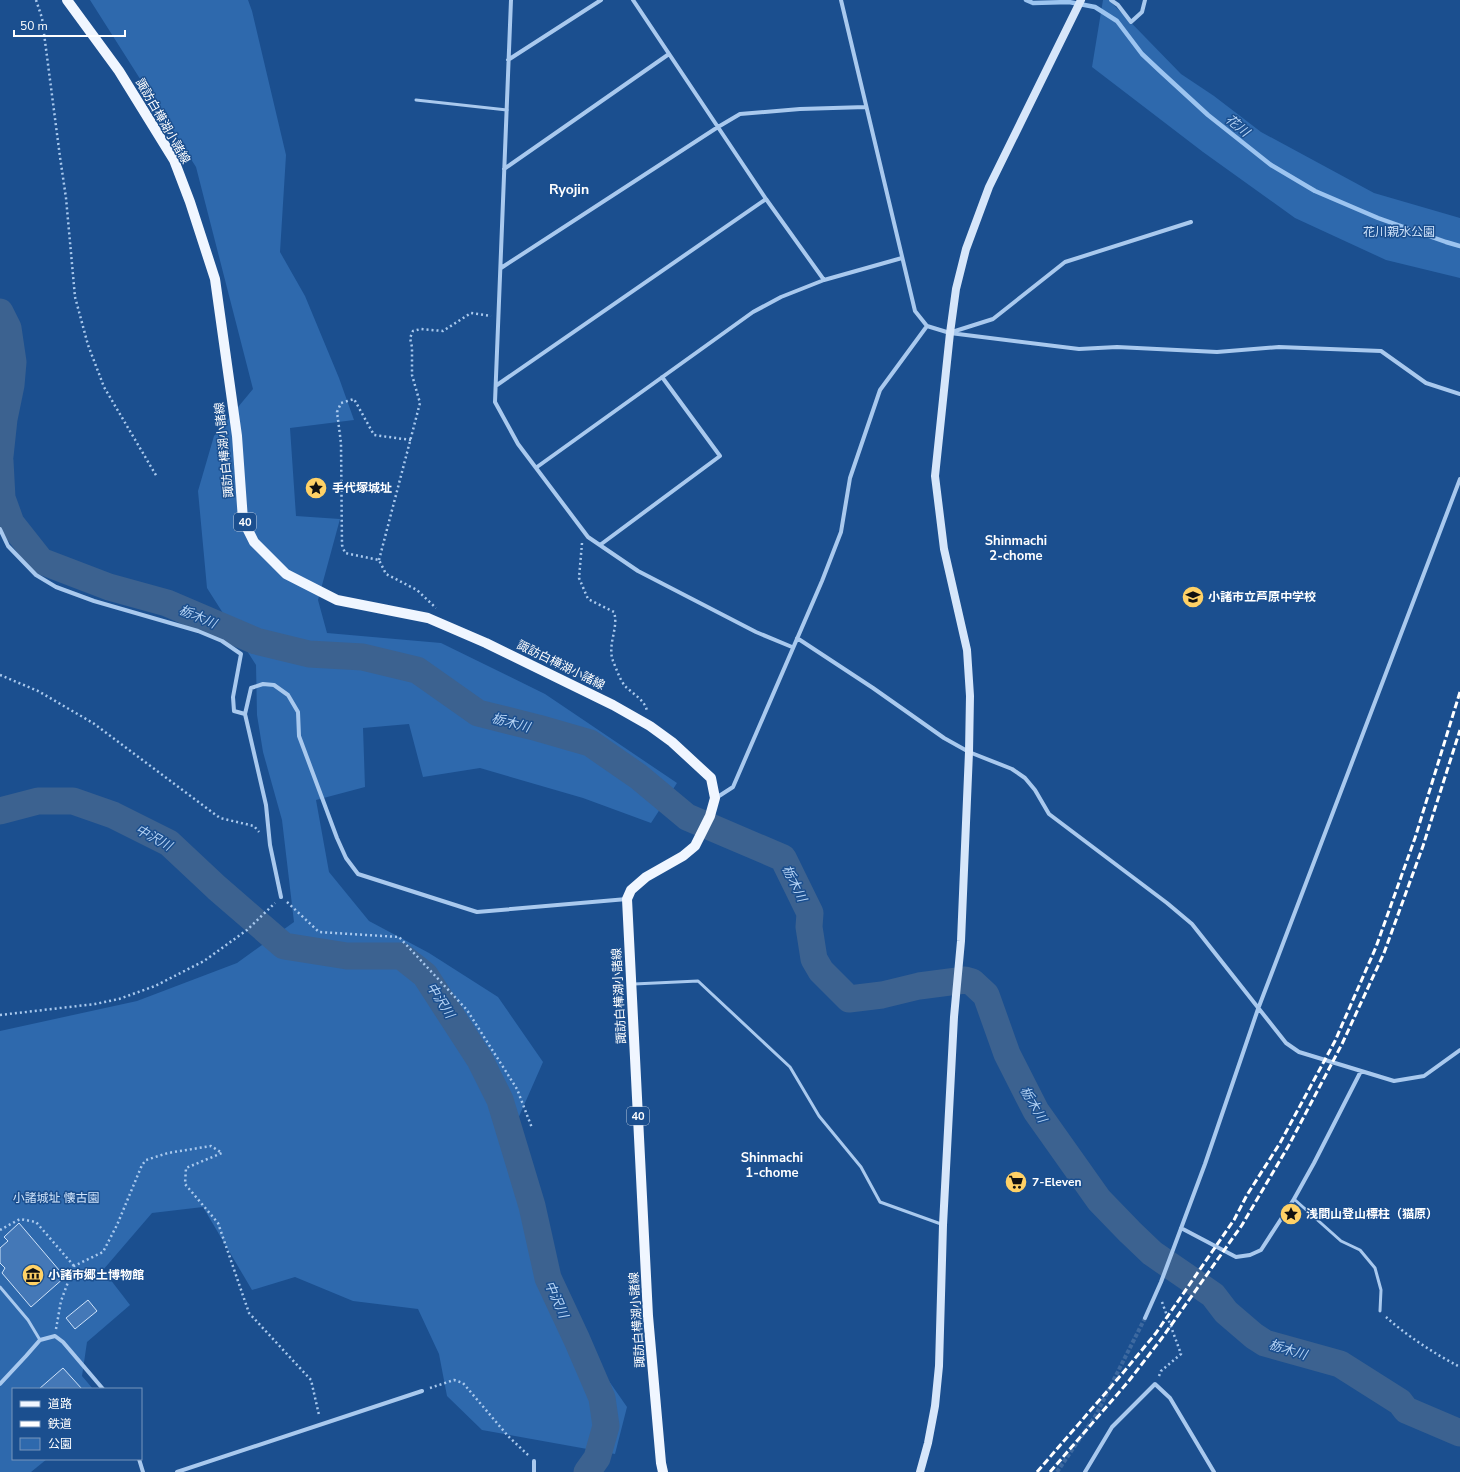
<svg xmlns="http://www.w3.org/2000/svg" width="1460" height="1472" font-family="'Nunito Sans','Noto Sans JP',sans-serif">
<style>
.green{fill:#2e69ad}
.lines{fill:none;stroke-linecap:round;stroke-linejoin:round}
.stream{stroke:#9cc4f0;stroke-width:4.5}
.river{stroke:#3c6290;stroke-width:27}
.building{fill:#4478b7;stroke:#cfe3fa}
.street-tunnel{stroke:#3d69a0;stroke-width:4;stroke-dasharray:4 2;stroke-linecap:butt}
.path{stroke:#a9c9ee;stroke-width:2.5;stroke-dasharray:2 3;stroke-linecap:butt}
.lane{stroke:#a9c9ee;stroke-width:3}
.street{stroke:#a9c9ee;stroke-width:4}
.secondary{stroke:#d6e6fa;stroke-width:8}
.primary{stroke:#f0f6ff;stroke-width:10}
.rail{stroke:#fff;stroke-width:3;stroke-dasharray:7 3;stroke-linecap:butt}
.labels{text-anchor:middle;stroke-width:3;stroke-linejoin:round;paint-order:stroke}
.shield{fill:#1b4f8f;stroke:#bbcadd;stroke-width:1}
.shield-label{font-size:11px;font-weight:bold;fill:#fff}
.street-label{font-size:12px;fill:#fff;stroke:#1b4f8f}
.park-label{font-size:12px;fill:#cfe3fa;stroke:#1b4f8f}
.poi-label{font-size:12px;font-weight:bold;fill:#fff;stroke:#1b4f8f;text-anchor:start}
.water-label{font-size:13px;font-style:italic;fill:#b5d3f5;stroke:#1b4f8f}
.neighbourhood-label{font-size:13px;font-weight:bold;fill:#fff;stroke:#1b4f8f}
.quarter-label{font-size:14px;font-weight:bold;fill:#fff;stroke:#1b4f8f}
</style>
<rect width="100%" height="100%" fill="#1b4f8f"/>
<!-- green -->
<path class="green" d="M90 0H248L252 11 286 155 280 252 305 296 339 378 354 420 290 428 296 516 340 519 318 600 327 633 441 643 545 694 677 783 651 823 583 798 480 768 423 777 409 724 363 728 365 787 316 800 329 872 369 921 429 953 498 997 543 1062 506 1146 536 1276 627 1407 615 1454 482 1430 447 1396 439 1354 418 1309 353 1301 295 1277 252 1290 203 1207 152 1213 103 1270 130 1305 87 1342 82 1376 93 1389H13V1459H47L31 1472H0V1031L137 1001 237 963 294 922 282 820 263 752 257 715 256 665 207 588 198 491 214 436 253 389 196 167Z
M1103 0H1109L1181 74 1214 96 1261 132 1374 193 1460 218V278L1386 260 1295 218 1203 152 1092 67Z"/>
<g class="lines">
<!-- stream -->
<path class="stream" d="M1026 0 1033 3 1069 2 1095 7 1117 21 1142 54 1159 70 1208 115 1271 165 1315 191 1378 218 1446 242 1460 246
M0 522 11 523"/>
<!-- river -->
<path class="river" d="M0 312 8 328 13 362 11 385 4 419 0 456
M0 461 2 498 11 523 41 561 109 587 167 603 256 641 309 654 363 657 417 670 478 713 538 728 590 743 639 777 687 817 783 858 810 913 809 927 814 959 821 971 849 999 882 995 919 986 965 980 972 982 986 995 1007 1054 1036 1111 1099 1200 1130 1232 1152 1253 1213 1295 1226 1312 1254 1336 1265 1343 1340 1364 1400 1402 1406 1410 1460 1433
M0 811 38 801H73L113 815 169 843 217 888 284 946 347 956H401L425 975 480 1060 500 1100 532 1206 548 1278 577 1340 602 1398 606 1426 597 1458 587 1472"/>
</g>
<!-- building -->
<path class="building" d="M19 1223 65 1277 31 1307 2 1273 5 1268 0 1263V1248L8 1241 4 1237Z
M88 1300 97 1311 75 1329 66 1318Z
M63 1368 82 1389H39Z"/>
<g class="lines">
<!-- street-tunnel -->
<path class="street-tunnel" d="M1057 1472 1096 1415 1145 1318"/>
<!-- path -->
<path class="path" d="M36 0 42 18 60 157 66 198 75 297 88 345 104 387 157 477
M411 440 374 435 354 399 341 403 337 412 341 443 342 545 345 553 379 560 386 574 417 590 436 608
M582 543 579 578 588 599 614 612C619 628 607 644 613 661 616 668 620 680 625 686 633 694 645 700 647 711
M379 560 420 403 412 375V347L410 338 413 331 421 329 443 331 471 313 491 316
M0 675 38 691 93 723 220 818 254 826 259 832
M287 902 319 932 399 937 467 1010 517 1089 532 1128
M0 1015 95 1004 119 999 155 986 204 961 247 930 275 903
M0 1230 20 1219 36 1222 74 1266
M1386 1317C1407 1336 1435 1354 1460 1367
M56 1329 61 1301 74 1266 103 1252 117 1225 142 1165 146 1160 168 1153 211 1146 222 1153 186 1168 185 1184 218 1223 249 1313 311 1380 319 1415
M1159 1376 1161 1371 1181 1354 1162 1302
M430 1388 454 1380 463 1383 508 1436 528 1455"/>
<!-- lane -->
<path class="lane" d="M416 100 507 110
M634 984 698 981 790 1067 819 1116 861 1167 880 1202 941 1224
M1294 1199 1341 1241 1360 1250 1375 1268 1381 1290 1380 1311
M0 1287 28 1320 40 1340"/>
<!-- street -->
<path class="street" d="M511 0 495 402 518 444 588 537 638 571 756 632 792 647
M633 0 766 199 824 280
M841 0 915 311 927 326 950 333 1079 349 1117 347 1217 352 1279 347 1381 351 1426 383 1460 394
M1111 0 1118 5 1131 22 1142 12 1145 0
M508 60 601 0
M504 169 669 54
M501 268 718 127 740 114 800 109 866 107
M952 332 993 319 1065 262 1191 222
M497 385 766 199
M537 467 753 312 781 297 824 280 902 258
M0 529 8 546 36 575 56 587 94 601 198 631 222 641 241 654 233 697 234 711 245 714
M600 545 720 456 662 377
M797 638 873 688 944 738 969 752 1012 769 1025 778 1035 790 1049 814 1167 903 1192 924 1286 1043 1299 1052 1394 1081 1424 1076 1460 1050
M716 798 733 787 822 581 841 532 850 478 880 390 927 326
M281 897 270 845 266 805 245 714 251 688 263 684 274 685 288 695 298 712 299 736 337 838 346 858 358 874 477 912 627 899
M1181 1228 1236 1257 1250 1255 1261 1250 1294 1199 1314 1163 1361 1071
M1145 1318 1161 1282 1205 1164 1258 1009 1460 479
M0 1384 26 1356 40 1340 55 1336 63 1342 103 1389
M139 1459 143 1472
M177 1472 422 1391
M534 1472V1461
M1085 1472 1112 1427 1155 1384 1170 1398 1214 1472"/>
<!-- secondary -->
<path class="secondary" d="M920 1472 928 1443 935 1406 939 1366 943 1225 954 1017 961 941 969 752 970 696 967 650 944 549 935 476 950 333 956 289 966 249 989 187 1081 0"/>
<!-- primary -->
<path class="primary" d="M67 0 119 71 174 160 190 202 215 279 237 436 243 520 254 542 286 574 337 600 428 618 486 643 613 705 650 726 672 742 711 778 715 798 710 816 695 846 683 856 646 877 631 890 627 899 648 1316 661 1463 663 1472"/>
<!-- rail -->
<path class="rail" d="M1037 1472 1122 1374 1156 1333 1234 1220 1247 1195 1280 1143 1335 1041 1376 947 1415 838 1460 692
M1050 1472 1128 1382 1162 1338 1242 1225 1289 1145 1342 1044 1384 953 1423 846 1460 730"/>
</g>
<!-- icons -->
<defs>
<g id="sight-disc" transform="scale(1.15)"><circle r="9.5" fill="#ffd166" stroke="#1b4f8f"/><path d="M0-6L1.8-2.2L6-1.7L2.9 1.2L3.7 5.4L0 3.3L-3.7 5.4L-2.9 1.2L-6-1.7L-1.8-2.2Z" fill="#111"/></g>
<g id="school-disc" transform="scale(1.15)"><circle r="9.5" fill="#ffd166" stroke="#1b4f8f"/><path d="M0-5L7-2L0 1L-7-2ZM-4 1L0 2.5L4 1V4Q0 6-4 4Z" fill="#111"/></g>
<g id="supermarket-disc" transform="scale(1.15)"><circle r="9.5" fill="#ffd166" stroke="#1b4f8f"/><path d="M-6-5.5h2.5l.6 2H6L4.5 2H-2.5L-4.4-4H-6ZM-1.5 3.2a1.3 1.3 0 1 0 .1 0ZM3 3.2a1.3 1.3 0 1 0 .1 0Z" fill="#111"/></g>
<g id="museum-disc" transform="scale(1.15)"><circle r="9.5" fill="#ffd166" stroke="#1b4f8f"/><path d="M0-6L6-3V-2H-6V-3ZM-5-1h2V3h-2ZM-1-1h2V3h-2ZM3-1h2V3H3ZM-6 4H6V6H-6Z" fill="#111"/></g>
</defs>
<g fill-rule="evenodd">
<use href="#sight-disc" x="316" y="488"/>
<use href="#school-disc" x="1193" y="597"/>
<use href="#supermarket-disc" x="1016" y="1182"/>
<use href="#sight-disc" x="1291" y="1214"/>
<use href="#museum-disc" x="33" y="1275"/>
</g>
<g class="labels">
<!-- shield labels -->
<g class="shield">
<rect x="234" y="513" width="22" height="18" rx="3"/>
<rect x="627" y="1107" width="22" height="18" rx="3"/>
</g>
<g class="shield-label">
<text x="245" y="526">40</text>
<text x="638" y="1120">40</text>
</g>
<!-- street labels -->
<g class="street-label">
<text transform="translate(163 121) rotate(60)" y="4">諏訪白樺湖小諸線</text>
<text transform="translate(224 450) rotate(-96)" y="4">諏訪白樺湖小諸線</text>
<text transform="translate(561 665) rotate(26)" y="4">諏訪白樺湖小諸線</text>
<text transform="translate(619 996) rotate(-93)" y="4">諏訪白樺湖小諸線</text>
<text transform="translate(637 1320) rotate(-94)" y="4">諏訪白樺湖小諸線</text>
</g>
<!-- park labels -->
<g class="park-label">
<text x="1399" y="236">花川親水公園</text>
<text x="56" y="1202">小諸城址 懐古園</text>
</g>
<!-- poi labels -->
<g class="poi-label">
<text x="332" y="492">手代塚城址</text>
<text x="1208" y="601">小諸市立芦原中学校</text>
<text x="1032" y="1186">7-Eleven</text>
<text x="1306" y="1218">浅間山登山標柱（猫原）</text>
<text x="48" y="1279">小諸市郷土博物館</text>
</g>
<!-- water labels -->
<g class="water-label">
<text transform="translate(1238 125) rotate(39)" y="5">花川</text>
<text transform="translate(198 616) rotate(23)" y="5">栃木川</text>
<text transform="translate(511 722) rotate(15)" y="5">栃木川</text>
<text transform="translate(154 837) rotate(29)" y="5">中沢川</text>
<text transform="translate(795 883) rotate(64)" y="5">栃木川</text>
<text transform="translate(441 1000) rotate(57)" y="5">中沢川</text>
<text transform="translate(1034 1104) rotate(60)" y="5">栃木川</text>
<text transform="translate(557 1299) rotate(66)" y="5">中沢川</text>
<text transform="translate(1288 1349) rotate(17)" y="5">栃木川</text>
</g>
<!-- neighbourhood labels -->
<g class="neighbourhood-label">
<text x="1016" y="545">Shinmachi<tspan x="1016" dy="15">2-chome</tspan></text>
<text x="772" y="1162">Shinmachi<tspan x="772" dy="15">1-chome</tspan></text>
</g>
<!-- quarter labels -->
<g class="quarter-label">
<text x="569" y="194">Ryojin</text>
</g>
</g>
<!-- legend -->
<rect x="12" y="1388" width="130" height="72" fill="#1b4f8f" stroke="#7695bc"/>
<rect x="20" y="1401" width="20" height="6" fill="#f0f6ff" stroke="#7695bc"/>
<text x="48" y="1408" font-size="12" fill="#ffffff">道路</text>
<rect x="20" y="1421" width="20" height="6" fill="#ffffff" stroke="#7695bc"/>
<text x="48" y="1428" font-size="12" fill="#ffffff">鉄道</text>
<rect x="20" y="1438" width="20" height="12" fill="#2e69ad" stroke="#7695bc"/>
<text x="48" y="1448" font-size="12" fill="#ffffff">公園</text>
<!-- scale -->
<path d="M14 30v6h111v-6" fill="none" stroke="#ffffff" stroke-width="2"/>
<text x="20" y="30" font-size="12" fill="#ffffff" stroke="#1b4f8f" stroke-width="3" paint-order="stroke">50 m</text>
</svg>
